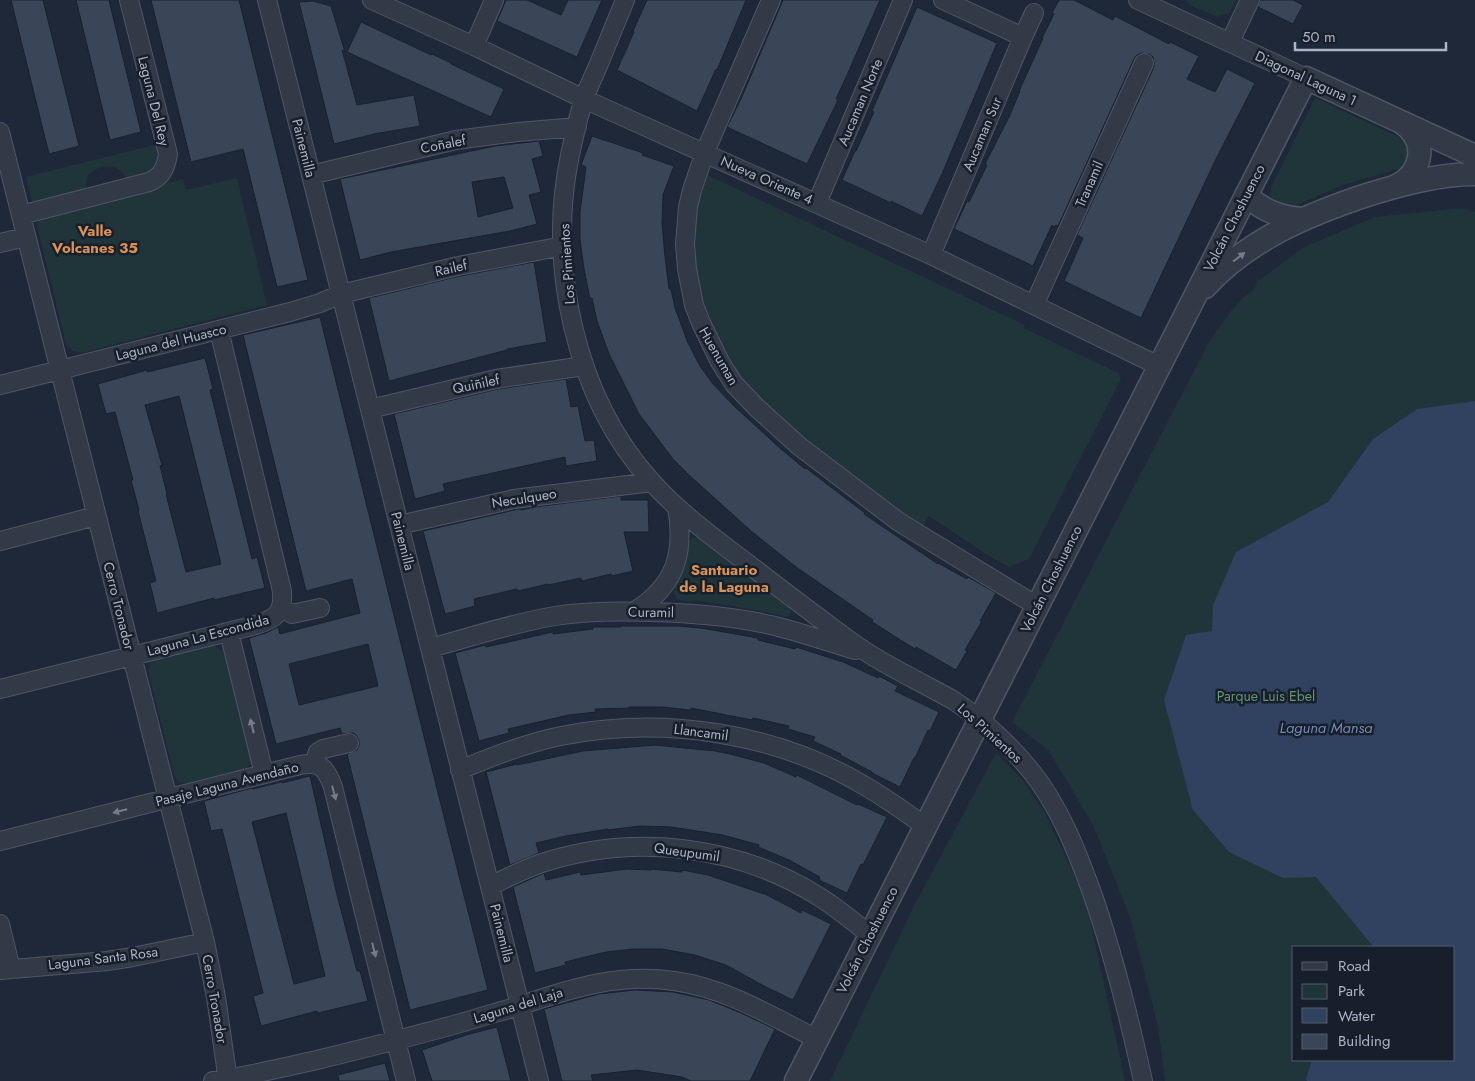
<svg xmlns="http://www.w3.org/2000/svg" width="1475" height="1081" font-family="Jost,sans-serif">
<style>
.green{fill:#203539;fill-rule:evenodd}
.water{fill:#304260}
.building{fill:#3a4658;stroke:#19212f;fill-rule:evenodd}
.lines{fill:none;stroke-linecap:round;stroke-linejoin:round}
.minor-casing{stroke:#4f5766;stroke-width:20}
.tertiary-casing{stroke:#4f5766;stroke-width:25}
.minor{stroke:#323a48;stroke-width:18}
.tertiary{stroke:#323a48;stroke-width:22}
.oneway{fill:#757d8d}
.labels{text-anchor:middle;stroke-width:5;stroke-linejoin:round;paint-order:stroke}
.street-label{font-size:14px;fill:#acb4c5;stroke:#181f2c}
.park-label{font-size:14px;fill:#629771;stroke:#181f2c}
.neighbourhood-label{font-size:15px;font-weight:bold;fill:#da9352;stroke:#181f2c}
.water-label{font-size:15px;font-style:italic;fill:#7289b0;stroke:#181f2c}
</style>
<rect width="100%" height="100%" fill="#1e2838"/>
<!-- green -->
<path class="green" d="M1185 0H1236L1229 13 1218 17 1191 6Z
M1315 98 1397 136C1400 138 1404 141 1406 144 1413 152 1407 163 1400 169L1343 185 1292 207 1274 202 1270 195 1271 188Z
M158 144 160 149 158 170 128 182C125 177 123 172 118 169 110 164 93 167 88 176 86 181 86 187 87 192L34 204 32 202 26 177Z
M703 173 1025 325 1024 328 1118 373 1121 379 1029 559 1009 567 989 556 929 516 923 526 890 505 816 449 763 404 741 381 723 353 704 310 692 251 693 217Z
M237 178 267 305 82 353 72 350 66 344 37 226 40 219 45 214 183 179 186 190Z
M1461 208 1475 212V1081H1165L1158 1026 1130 917 1093 825 1049 751 1012 722 1209 342 1231 311 1245 296 1253 291 1258 281 1304 247 1375 217ZM1294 947H1454V1060H1294Z
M695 537 702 539 724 558 789 607 791 611 789 616H784L734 606 699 601H682L676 598 673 590 684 569 688 543 691 539Z
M212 645 226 653 254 759 247 769 184 784 178 781 174 775 148 670 151 663 155 658Z
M996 753 1022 779 1046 815 1086 901 1125 1081H830L916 902Z"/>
<!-- water -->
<path class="water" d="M1475 401V1081H1307L1306 1079 1312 1060H1454V947H1372V945L1316 877 1283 878 1229 852 1193 810 1164 700 1186 635 1212 631 1213 605 1236 552 1328 502 1373 439 1417 409Z"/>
<!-- building -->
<path class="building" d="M11 0H43L79 146 49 154Z
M76 0H109L141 132 110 140Z
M151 0H239L308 280 277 287 243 149 191 162Z
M506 0H527L561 15 568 0H602L577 57 497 21Z
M647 0H746L717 70 716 69 697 111 617 70 634 32 633 31Z
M783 0H880L847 75 836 99 838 100 807 164 727 127 741 99Z
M1059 0H1074L1113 20 1115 16 1169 44 1170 42 1199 56 1187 79 1215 92 1227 69 1255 83 1217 157 1141 318 1064 281 1083 238 1077 235 1154 67V62L1153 57 1149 54 1142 53 1137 55 1134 59 1058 226 1056 225 1054 227 1052 225 1033 266 954 229 967 201 969 202 987 165 985 164 1009 117 1020 91H1019L1043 38H1042L1054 14 1052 13Z
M1260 0H1293L1303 5 1293 24 1258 7Z
M313 1 331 6 345 52 342 50 357 105 414 95 420 126 374 134 334 144 299 2Z
M917 7 997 43 942 174 922 216 891 201V203L842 180 855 151H856L874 112 872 111Z
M361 22 431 55 432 54 451 63V64L504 89 491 117 347 52Z
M592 136 643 153 642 155 674 166 663 195 662 223 665 257 669 289H671L675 308 688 343 700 366 713 384 733 405 781 449 805 469 806 468 865 513 864 514 938 564V563L967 579 968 577 996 593 980 621H982L965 650 967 651 956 670 916 647 915 649 872 622 873 620 796 567 751 531 690 476 673 459 639 414 609 354 597 321 592 298 590 299 584 269 580 240V212L586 167 581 165Z
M539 141 543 156 532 159 541 192 529 195 537 224 510 231 391 252 360 260 340 179 495 146ZM504 177 513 208 478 217 472 182Z
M534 262 547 342 507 349V350L389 381 369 298 460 276Z
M320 317 440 801 488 990 410 1010 347 754 357 750 359 746V740L356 735 353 733 342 734 340 728 276 744 249 638 266 633 278 627 280 634 360 613 352 579 306 591 243 335ZM368 644 378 686 299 705 289 664Z
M205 358 213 389 210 390 252 559 257 557 265 588 214 600V598L157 613 150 583 156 581 138 511 139 510 131 480H133L115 412 106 414 98 384 147 370V372ZM179 396 221 564 186 572 166 494H167L160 466 162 465 145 405Z
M566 379 571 407 578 406 585 441 594 440 597 461 566 466 565 457 443 484 445 491 415 499 394 414 498 389Z
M621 496V500H648L649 532H624L633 571 612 576 611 574 582 581 581 578 548 585V584L518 591 517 589 474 599 475 606 445 614 423 531 519 509H521V510L535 507Z
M621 626H678L701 628 758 638V640L795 649 796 647 843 662 878 678 879 676 898 686 895 691 939 712 930 731 928 730 915 758H914L900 787 872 773V772L840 755 841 754 813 741 815 737 788 729 789 726 753 718 752 720 691 708V710L662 707H629V708L595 709 596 712 569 715 508 729 509 733 479 741 455 653 485 645 486 647 553 632V634L593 629V627H621Z
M655 745 715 751 730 754 764 763 796 777 797 775 857 805 858 804 887 817 863 865 861 864 847 893 819 880 820 877 789 860 758 847 759 845 723 835 671 827 640 826 608 830V829L566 836 536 843 539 853 510 865 486 772 517 764V765L583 751Z
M310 776 337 895 357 971H360L368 1001 318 1013 317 1011 261 1026 253 996 263 993 222 829 211 831 204 801 252 788 253 789 281 782 282 783ZM286 813 325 976 294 984 252 822Z
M627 869 651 870V869L682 872V870L708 875 767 895 801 913 802 910 831 924 793 1000 764 986 726 965 695 955 662 949H633L606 952 565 962 566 965 535 973 513 887 544 873 546 880 580 872 581 875Z
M635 990 673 992 709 1000 741 1013 775 1029 750 1081H691L682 1077 637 1070 591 1075 593 1081H562L544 1009 599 994Z
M497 1027 511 1081H432L422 1050 466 1035Z
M385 1063 390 1081H339L338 1075Z"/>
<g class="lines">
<!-- minor casing -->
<g class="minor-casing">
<path id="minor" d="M267 0 539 1081
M372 0 474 46 584 99 931 255 1159 366
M625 0C616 22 607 44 598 66 593 77 588 88 584 99 578 117 574 137 570 155 547 265 575 397 651 481 681 515 720 542 756 570 782 590 808 610 834 629 846 638 858 647 871 655 897 671 926 685 953 700 982 719 1009 744 1031 771 1059 806 1076 849 1091 890 1113 952 1129 1017 1143 1081
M771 0 705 152 692 190 688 207 685 244 687 269 694 305 701 323 720 362 734 384 757 408 799 446 899 522 1037 606
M943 0 1023 37
M1138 0 1306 78
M1230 42 1250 0
M474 46 494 0
M0 132 168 799 205 942 216 997 228 1081
M311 175 456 140 518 132 577 127
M817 203 903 0
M21 215 149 182C162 177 166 167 168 154L129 0
M0 243 26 237
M931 255 1023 37 1034 13
M1034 305 1144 63
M0 385 290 312 320 303 341 294 458 266 563 246
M370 409 496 379 584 366
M399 525 514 499 652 482
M0 541 96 516
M281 608 292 614 320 608
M635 611C676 585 685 553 677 507
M229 632 264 774
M430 648C471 637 513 623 555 616 587 611 619 611 650 612 693 613 734 616 775 626 802 633 829 642 855 650
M0 689 256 625C275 619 284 613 282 591L219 330
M314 763 318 752 323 749 349 743
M460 770C493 756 526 743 561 736 663 716 775 732 865 786 886 798 905 812 925 826
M0 841 300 765C321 761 326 768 333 787L406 1081
M490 886C507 878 524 869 542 863 634 833 736 845 818 896 836 907 853 921 870 935
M0 924 11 969
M0 970 107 961 133 957 205 942
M213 1081C248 1076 282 1068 317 1060 366 1048 415 1036 464 1022 483 1016 503 1011 522 1005 572 988 620 973 674 981 726 988 771 1016 817 1039"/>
</g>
<!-- tertiary casing -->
<g class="tertiary-casing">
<path id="tertiary" d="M1396 186C1423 173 1429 140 1401 122
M1246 195C1263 211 1281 218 1304 219
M1205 287C1249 239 1309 214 1370 194 1404 184 1439 174 1475 174
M796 1081 1306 78 1475 156"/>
</g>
<!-- minor -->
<use href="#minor" class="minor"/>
<!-- tertiary -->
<use href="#tertiary" class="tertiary"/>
</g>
<!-- one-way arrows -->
<defs><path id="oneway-solid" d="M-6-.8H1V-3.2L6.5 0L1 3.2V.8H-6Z" transform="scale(1.25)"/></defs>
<g class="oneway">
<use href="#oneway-solid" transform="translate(1239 257) rotate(-37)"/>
<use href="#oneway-solid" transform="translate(252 726) rotate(-104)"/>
<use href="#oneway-solid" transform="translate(334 793) rotate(75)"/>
<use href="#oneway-solid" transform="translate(120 811) rotate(166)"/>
<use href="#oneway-solid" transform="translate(374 950) rotate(76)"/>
</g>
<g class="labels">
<!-- street labels -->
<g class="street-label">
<text transform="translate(1306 78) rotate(25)" y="5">Diagonal Laguna 1</text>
<text transform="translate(154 101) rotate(76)" y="5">Laguna Del Rey</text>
<text transform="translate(860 102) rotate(-67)" y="5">Aucaman Norte</text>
<text transform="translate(982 134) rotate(-67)" y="5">Aucaman Sur</text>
<text transform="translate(443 144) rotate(-11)" y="5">Coñalef</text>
<text transform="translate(304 148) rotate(76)" y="5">Painemilla</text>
<text transform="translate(767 180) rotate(24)" y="5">Nueva Oriente 4</text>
<text transform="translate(1089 184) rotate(-66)" y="5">Tranamil</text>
<text transform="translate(1234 218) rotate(-63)" y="5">Volcán Choshuenco</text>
<text transform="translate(567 264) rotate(-94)" y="5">Los Pimientos</text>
<text transform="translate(451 268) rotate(-13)" y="5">Railef</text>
<text transform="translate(171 342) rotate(-14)" y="5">Laguna del Huasco</text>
<text transform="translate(719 356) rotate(60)" y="5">Huenuman</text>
<text transform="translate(476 384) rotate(-12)" y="5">Quiñilef</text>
<text transform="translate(524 498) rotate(-9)" y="5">Neculqueo</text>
<text transform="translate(403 541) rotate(76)" y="5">Painemilla</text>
<text transform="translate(1051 579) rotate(-63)" y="5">Volcán Choshuenco</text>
<text transform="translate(119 606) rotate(76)" y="5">Cerro Tronador</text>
<text transform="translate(651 612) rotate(1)" y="5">Curamil</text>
<text transform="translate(208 635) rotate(-15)" y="5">Laguna La Escondida</text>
<text transform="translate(701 732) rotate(7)" y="5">Llancamil</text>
<text transform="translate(990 733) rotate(42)" y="5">Los Pimientos</text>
<text transform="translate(227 784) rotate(-14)" y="5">Pasaje Laguna Avendaño</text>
<text transform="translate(687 852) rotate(8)" y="5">Queupumil</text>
<text transform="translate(502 933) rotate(76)" y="5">Painemilla</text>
<text transform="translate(867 940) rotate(-63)" y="5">Volcán Choshuenco</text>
<text transform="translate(103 958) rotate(-7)" y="5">Laguna Santa Rosa</text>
<text transform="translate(215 999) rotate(80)" y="5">Cerro Tronador</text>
<text transform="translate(518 1005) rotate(-17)" y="5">Laguna del Laja</text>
</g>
<!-- park labels -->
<g class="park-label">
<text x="1266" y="701">Parque Luis Ebel</text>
</g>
<!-- neighbourhood labels -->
<g class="neighbourhood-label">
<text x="95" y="236">Valle<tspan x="95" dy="17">Volcanes 35</tspan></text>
<text x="724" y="575">Santuario<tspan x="724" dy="17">de la Laguna</tspan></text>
</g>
<!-- water labels -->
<g class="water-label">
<text x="1326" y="733">Laguna Mansa</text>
</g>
</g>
<!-- legend -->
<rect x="1292" y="946" width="162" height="115" fill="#181f2c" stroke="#535b69"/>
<rect x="1302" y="962" width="25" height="8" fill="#323a48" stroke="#535b69"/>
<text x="1338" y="971" font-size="15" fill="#acb4c5">Road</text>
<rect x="1302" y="984" width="25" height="15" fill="#203539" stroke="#535b69"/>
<text x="1338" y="996" font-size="15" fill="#acb4c5">Park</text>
<rect x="1302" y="1008" width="25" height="15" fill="#304260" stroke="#535b69"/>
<text x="1338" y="1021" font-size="15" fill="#acb4c5">Water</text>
<rect x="1302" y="1034" width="25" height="15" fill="#3a4658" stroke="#535b69"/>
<text x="1338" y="1046" font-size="15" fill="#acb4c5">Building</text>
<!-- scale -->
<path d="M1295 42v8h151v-8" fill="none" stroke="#acb4c5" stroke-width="2.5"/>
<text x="1302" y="42" font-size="15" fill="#acb4c5" stroke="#181f2c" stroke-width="4" paint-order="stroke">50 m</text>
</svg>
